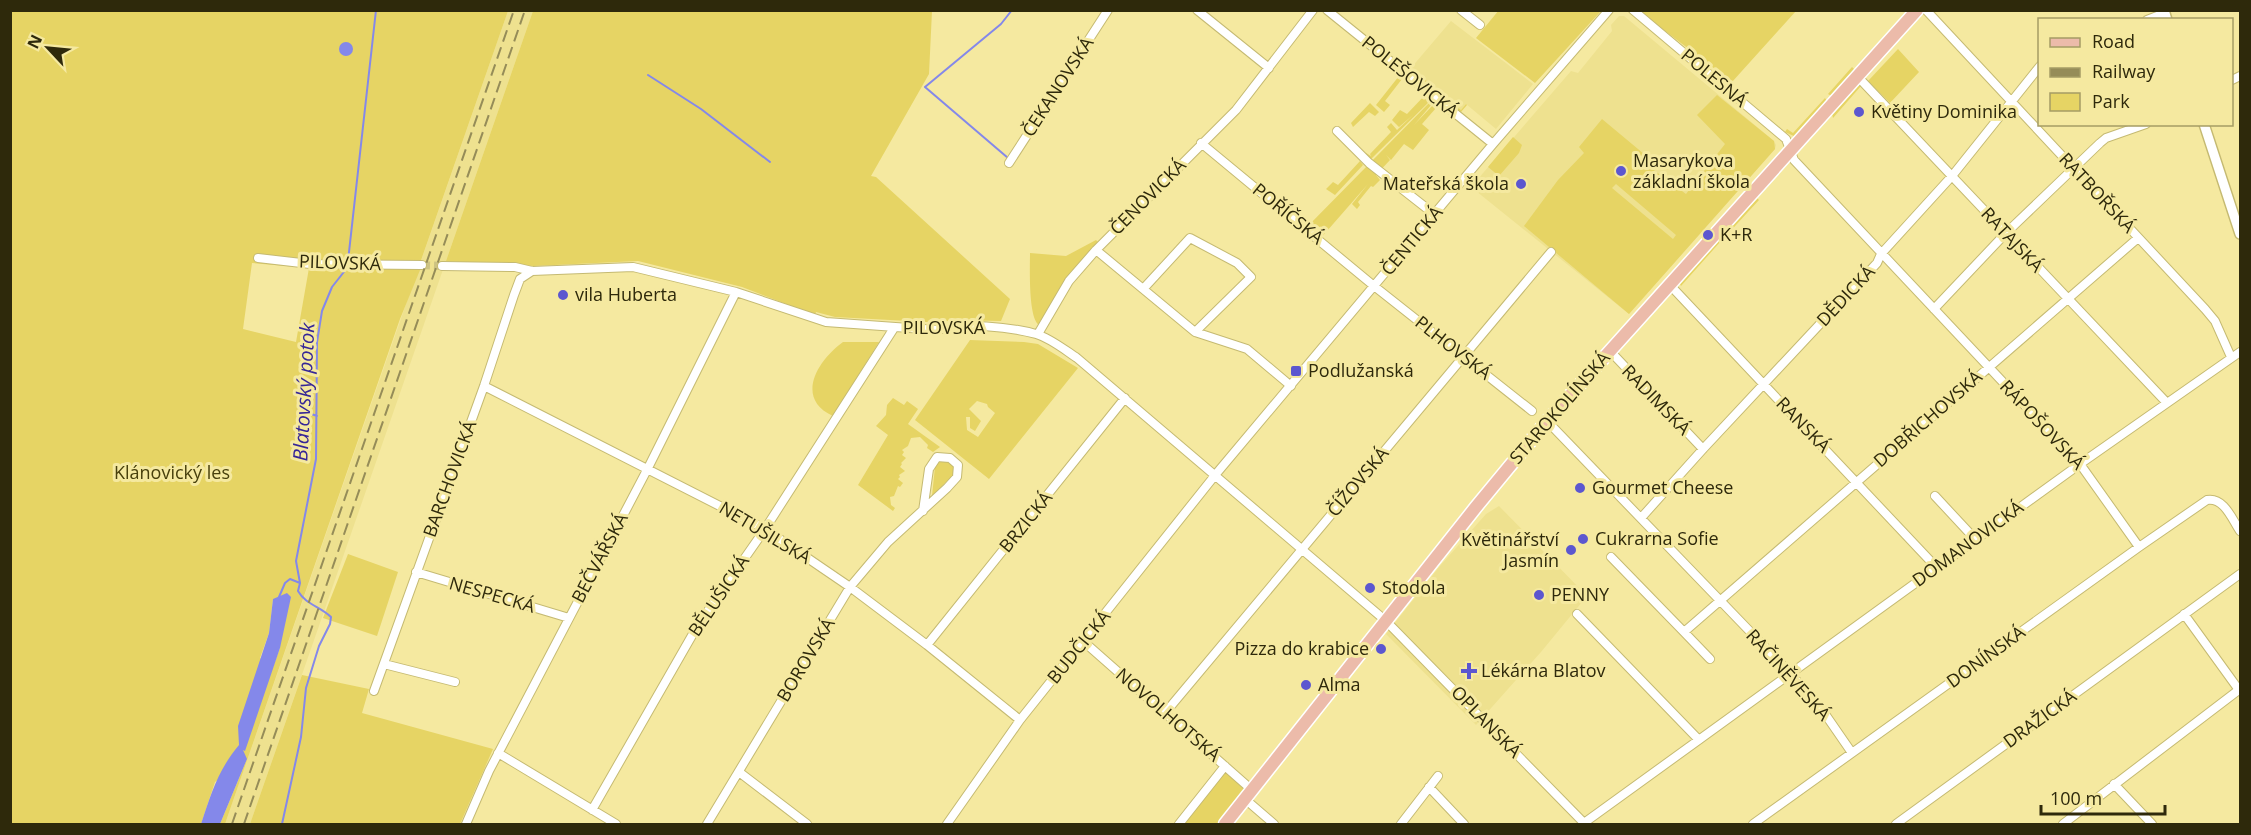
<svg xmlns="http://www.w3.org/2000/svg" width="2251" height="835" font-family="'Open Sans',sans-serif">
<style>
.built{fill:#eee18f}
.green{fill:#e6d464;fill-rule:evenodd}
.water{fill:#8488ea}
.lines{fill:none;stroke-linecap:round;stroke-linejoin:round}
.stream{stroke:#8488ea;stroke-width:2}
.minor-tunnel{stroke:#cdc382;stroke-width:8;stroke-dasharray:8 4;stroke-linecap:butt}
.minor-casing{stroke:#c5ba72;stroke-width:10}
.tertiary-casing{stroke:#c5ba72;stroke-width:12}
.primary-casing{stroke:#fff;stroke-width:15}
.minor{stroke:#fff;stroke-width:8}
.tertiary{stroke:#fff;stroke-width:9}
.primary{stroke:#ecbbaa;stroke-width:12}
.rail{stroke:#958c58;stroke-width:2;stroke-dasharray:12 6;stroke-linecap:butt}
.poi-dot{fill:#5c57cf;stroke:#f5e9a0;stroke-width:2}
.labels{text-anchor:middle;stroke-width:6;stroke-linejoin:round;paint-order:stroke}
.street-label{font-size:18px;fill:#2e290b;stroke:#f5e9a0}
.poi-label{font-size:18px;fill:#2e290b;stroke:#f5e9a0;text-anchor:start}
.park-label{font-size:18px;fill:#48400c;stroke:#f5e9a0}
.water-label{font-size:20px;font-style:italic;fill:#362697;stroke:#f5e9a0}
</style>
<rect width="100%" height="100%" fill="#f5e9a0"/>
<!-- built -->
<path class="built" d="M508 11H533L250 824H225Z
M1619 16H1624L1774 141 1776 145 1775 149 1629 314 1471 187 1571 71 1578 73 1612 31 1611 25Z
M1451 21 1533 84 1496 129 1466 104 1461 110 1411 68Z
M1499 506 1587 596 1541 652 1476 725 1386 634 1440 566 1486 514Z"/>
<!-- green -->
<path class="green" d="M1499 10H1601V11L1535 83 1476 38Z
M10 11H508L418 269 420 270 400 319 225 824H220L247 759 215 782 201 824H11ZM252 263 309 268 296 342 243 329ZM273 599 280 648 273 667 260 658 269 633Z
M533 11H932L929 74 871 176 876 177 1010 299 1001 321 949 320 945 323 835 317 816 312 815 315 742 287 638 261 533 266 446 261Z
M1639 11H1796L1732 82Z
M1898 49 1919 72 1890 103 1868 81Z
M1852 67 1856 71 1833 97 1828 94Z
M1411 68 1461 110 1466 104 1467 105 1461 112 1409 70Z
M1399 76 1402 79 1385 101 1390 105 1384 112 1376 105Z
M1855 86H1861L1833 118 1832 114Z
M1425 95 1431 100 1369 161 1365 155 1366 153 1371 156 1370 154 1391 132 1387 127 1391 123 1397 130 1413 115 1399 127 1392 120 1400 110 1407 114Z
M1717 95 1774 141 1775 149 1629 314 1524 226 1558 180 1584 153 1579 147 1602 119 1650 159 1647 165 1686 194 1725 144 1697 115ZM1616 184 1676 235 1673 239 1612 188Z
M1825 98 1828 103 1796 137 1785 132 1787 129 1793 133Z
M1430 102 1432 104 1414 125 1433 105 1436 108 1422 124 1429 130 1413 150 1404 144 1391 160 1386 155 1390 160 1376 175 1380 180 1373 187 1371 186 1358 202 1360 205 1357 209 1352 204 1368 184 1320 239 1305 229Z
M1370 103 1379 112 1375 116 1369 112 1353 127 1351 123Z
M1513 137 1522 145 1519 153 1499 176 1488 167Z
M1360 161 1363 165 1335 195 1326 189 1333 182 1338 185Z
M1756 197 1759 200 1724 238 1721 235Z
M1718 239 1721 241 1681 286 1679 282Z
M1096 240 1098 242 1068 277 1039 325C1028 318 1030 267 1030 253L1066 256Z
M970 340 1024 342 1038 344 1078 368 989 479 915 420ZM977 401 987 404 988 407 995 413 978 437 967 430 966 417H970V428L975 431 981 421 969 409Z
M843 342H879L833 416C794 398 818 360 843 342Z
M893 398 904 405 907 401 918 409 908 424 940 447 933 452 927 448 928 445 920 437 911 438 908 446 902 450 904 452 902 455 906 458 901 463 902 464 900 467 905 471 899 475 900 477 898 479 903 483 900 487 898 486 894 496 890 497 891 505 895 508 893 511 858 485 888 435 876 426 886 415 887 405Z
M941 460H948L955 466V473L932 496 935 467Z
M348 554 398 572 377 636 323 618Z
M302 675 369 689 362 713 493 749 460 824H250Z
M1225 766 1252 790 1225 824H1180Z"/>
<!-- water -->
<path class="water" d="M339 49a7 7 0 1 1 14 0a7 7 0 1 1-14 0Z
M287 593 291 597 280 648 245 751 243 750 247 759 220 824H201C211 794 218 770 239 745L238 726 269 633 273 599Z"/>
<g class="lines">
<!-- stream -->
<path class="stream" d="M648 75 701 109 770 162
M1008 158 925 87 1001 24 1012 10
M348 261 376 10
M303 411 317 416
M279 597 285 583 290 579 300 583
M282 824 301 737 306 688 319 646 330 624 331 617C320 606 306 605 298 591L300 583 296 561 316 459 317 342 322 311 332 287 347 268H351"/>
<!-- minor-tunnel -->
<path class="minor-tunnel" d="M422 265 442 266"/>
<!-- minor casing -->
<g class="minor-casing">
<path id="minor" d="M1197 10 1269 68
M1327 10 1493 144
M1461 10 1480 25
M1633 10 1786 139 1794 160 2080 464 2139 547
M1926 10 2205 309 2215 321 2231 357
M2147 20 2165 13
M1858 77 2167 403
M2232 80 2240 76
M1337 131 1369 163 1434 214
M1201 143 1374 286 1532 411
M1009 163 1108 10
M1096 250 1195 332 1247 349 1291 386
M258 258 310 264 422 265
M442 266 515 267 532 271 633 267 736 292 826 322 937 330C963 322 1010 327 1036 334 1050 338 1065 350 1077 358L1386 621 1585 824
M1669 284 1936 567
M1144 288 1190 238 1237 263 1251 277 1195 332
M1934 309 2005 234 2100 143 2106 138 2146 124
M1038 334 1069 281 1096 250 1236 110 1313 10
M1610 351 1703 449
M484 386 765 529 850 587 927 645 1020 720
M1547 421 1790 673 1823 711 1852 753
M1935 496 1975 539
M1641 518 1703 449 1877 263 1881 254 1952 176 2040 66
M1611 557 1684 632
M416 572 569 618
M1577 614 1699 740
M2184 614 2239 690
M1083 641 1252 790
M927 645 1125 398
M1710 659 1684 632 2138 238
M384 664 455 682
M374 691 484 386 514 295 520 279 532 271
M1165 713 1551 252
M498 753 616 824
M739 772 807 824
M2114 784 2152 824
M1429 787 1464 824
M1245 799 1274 824
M592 810 698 625 765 529 894 328
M1584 823 2080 464 2240 352
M466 824 489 771 648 468 736 292
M707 824 850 587 888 542 947 488 957 477 958 465 950 458 937 457 929 469 923 511
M947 824 1020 720 1216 474 1493 144 1609 10
M1179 824 1225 766
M1401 824 1438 776
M1753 824 2139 547 2207 500C2224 497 2232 519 2240 531
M1896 824 2240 574
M2063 824 2240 689"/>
</g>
<!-- tertiary casing -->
<g class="tertiary-casing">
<path id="tertiary" d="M2164 10 2167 20
M2204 124 2240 234"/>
</g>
<!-- primary casing -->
<g class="primary-casing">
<path id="primary" d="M1225 824 1476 507 1547 421 1917 10"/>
</g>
<!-- minor -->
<use href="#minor" class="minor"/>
<!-- tertiary -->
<use href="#tertiary" class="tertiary"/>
<!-- primary -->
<use href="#primary" class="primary"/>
<!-- rail -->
<path class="rail" d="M232 824 514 10
M244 824 525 10"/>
</g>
<!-- markers -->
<g class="poi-dot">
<circle cx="1859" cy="112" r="6"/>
<circle cx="1621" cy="171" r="6"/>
<circle cx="1521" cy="184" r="6"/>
<circle cx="1708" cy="235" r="6"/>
<circle cx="563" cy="295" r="6"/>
<rect x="1290" y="365" width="12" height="12" rx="3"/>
<circle cx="1580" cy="488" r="6"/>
<circle cx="1583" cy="539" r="6"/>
<circle cx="1571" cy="550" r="6"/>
<circle cx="1370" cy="588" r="6"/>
<circle cx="1539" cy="595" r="6"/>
<circle cx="1381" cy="649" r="6"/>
<path d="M1466 662h6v6h6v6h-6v6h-6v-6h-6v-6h6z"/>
<circle cx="1306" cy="685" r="6"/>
</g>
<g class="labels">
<!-- street labels -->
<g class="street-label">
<text transform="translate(1410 77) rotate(39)" y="6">POLEŠOVICKÁ</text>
<text transform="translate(1714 78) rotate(40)" y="6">POLESNÁ</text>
<text transform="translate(1058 87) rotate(-57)" y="6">ČEKANOVSKÁ</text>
<text transform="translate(2097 193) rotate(47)" y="6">RATBOŘSKÁ</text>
<text transform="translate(1148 197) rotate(-45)" y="6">ČENOVICKÁ</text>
<text transform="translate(1288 214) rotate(39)" y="6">POŘÍČSKÁ</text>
<text transform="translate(2012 240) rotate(47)" y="6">RATAJSKÁ</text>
<text transform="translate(1412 241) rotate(-50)" y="6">ČENTICKÁ</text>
<text transform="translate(340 263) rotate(2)" y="6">PILOVSKÁ</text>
<text transform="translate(1846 296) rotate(-47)" y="6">DĚDICKÁ</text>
<text x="944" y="334">PILOVSKÁ</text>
<text transform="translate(1453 348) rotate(38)" y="6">PLHOVSKÁ</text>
<text transform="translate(1656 400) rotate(46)" y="6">RADIMSKÁ</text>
<text transform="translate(1560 408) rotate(-49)" y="6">STAROKOLÍNSKÁ</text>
<text transform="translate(1928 419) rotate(-41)" y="6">DOBŘICHOVSKÁ</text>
<text transform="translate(1803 425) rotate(46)" y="6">RANSKÁ</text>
<text transform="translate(2042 425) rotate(47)" y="6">RÁPOŠOVSKÁ</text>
<text transform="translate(450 479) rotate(-70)" y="6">BARCHOVICKÁ</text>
<text transform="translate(1358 482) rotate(-50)" y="6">ČÍŽOVSKÁ</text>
<text transform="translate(1026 522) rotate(-51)" y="6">BRZICKÁ</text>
<text transform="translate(765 533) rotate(31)" y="6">NETUŠILSKÁ</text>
<text transform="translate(1968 544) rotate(-36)" y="6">DOMANOVICKÁ</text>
<text transform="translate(600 558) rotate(-62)" y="6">BEČVÁŘSKÁ</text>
<text transform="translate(492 595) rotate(16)" y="6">NESPECKÁ</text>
<text transform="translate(719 596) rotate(-56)" y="6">BĚLUŠICKÁ</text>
<text transform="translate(1079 647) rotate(-51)" y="6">BUDČICKÁ</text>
<text transform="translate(1986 657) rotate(-36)" y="6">DONÍNSKÁ</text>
<text transform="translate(806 660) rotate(-59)" y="6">BOROVSKÁ</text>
<text transform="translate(1788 675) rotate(48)" y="6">RAČINĚVESKÁ</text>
<text transform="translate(1168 715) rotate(41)" y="6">NOVOLHOTSKÁ</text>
<text transform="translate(2040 719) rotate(-36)" y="6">DRAŽICKÁ</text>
<text transform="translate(1486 722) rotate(46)" y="6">OPLANSKÁ</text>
</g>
<!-- poi labels -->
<g class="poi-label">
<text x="1871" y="118">Květiny Dominika</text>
<text x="1633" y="167">Masarykova<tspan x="1633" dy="21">základní škola</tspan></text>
<text x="1509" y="190" text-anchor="end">Mateřská škola</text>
<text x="1720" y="241">K+R</text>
<text x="575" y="301">vila Huberta</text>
<text x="1308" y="377">Podlužanská</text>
<text x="1592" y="494">Gourmet Cheese</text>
<text x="1595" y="545">Cukrarna Sofie</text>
<text x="1559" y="546" text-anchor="end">Květinářství<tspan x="1559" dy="21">Jasmín</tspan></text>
<text x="1382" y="594">Stodola</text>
<text x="1551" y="601">PENNY</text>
<text x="1369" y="655" text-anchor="end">Pizza do krabice</text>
<text x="1481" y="677">Lékárna Blatov</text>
<text x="1318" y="691">Alma</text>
</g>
<!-- park labels -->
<g class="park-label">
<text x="172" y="479">Klánovický les</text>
</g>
<!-- water labels -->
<g class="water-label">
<text transform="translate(304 392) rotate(-87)" y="7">Blatovský potok</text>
</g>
</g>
<!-- border -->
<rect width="2251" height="835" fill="none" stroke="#2e290b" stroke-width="24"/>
<!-- legend -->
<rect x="2038" y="18" width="195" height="108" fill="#f5e9a0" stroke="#a59c64" stroke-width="1.5"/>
<rect x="2050" y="38" width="30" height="9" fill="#ecbbaa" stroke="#a59c64" stroke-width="1.5"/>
<text x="2092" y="48" font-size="18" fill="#2e290b">Road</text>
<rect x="2050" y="68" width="30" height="9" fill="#958c58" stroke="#a59c64" stroke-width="1.5"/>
<text x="2092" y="78" font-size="18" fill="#2e290b">Railway</text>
<rect x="2050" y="93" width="30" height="18" fill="#e6d464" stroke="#a59c64" stroke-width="1.5"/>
<text x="2092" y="108" font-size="18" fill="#2e290b">Park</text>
<!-- north arrow -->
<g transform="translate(48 48) rotate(296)" stroke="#f5e9a0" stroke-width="4.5" paint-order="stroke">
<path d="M0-4.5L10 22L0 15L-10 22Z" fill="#2e290b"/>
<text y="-9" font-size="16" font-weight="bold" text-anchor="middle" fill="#2e290b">N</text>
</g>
<!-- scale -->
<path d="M2041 805v9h124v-9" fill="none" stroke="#2e290b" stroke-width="3"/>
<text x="2050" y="805" font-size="18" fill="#2e290b" stroke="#f5e9a0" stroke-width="4.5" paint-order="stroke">100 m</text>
</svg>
